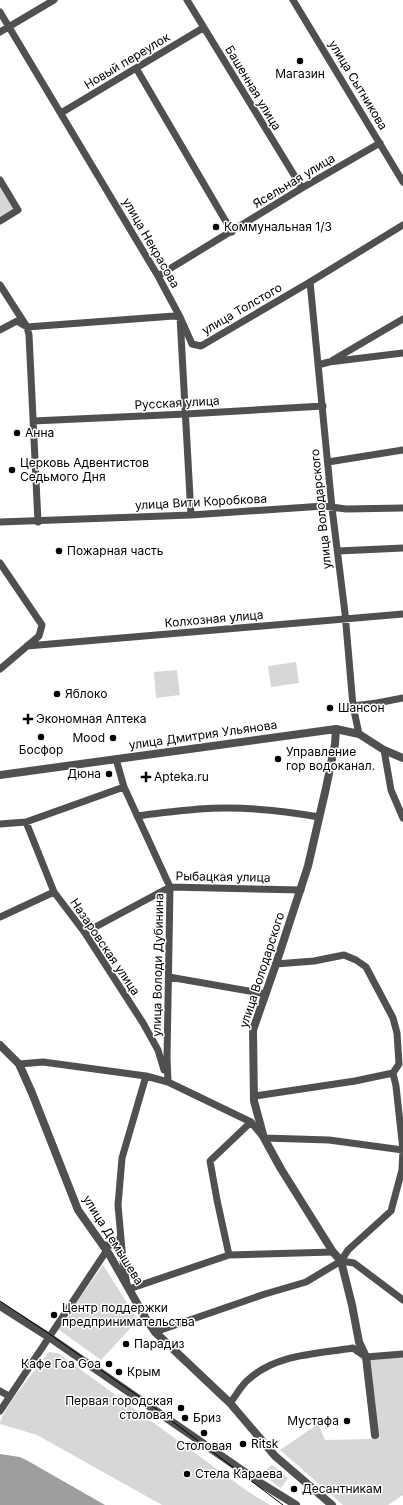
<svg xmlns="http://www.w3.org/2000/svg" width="403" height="1505" font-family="Inter,sans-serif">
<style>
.green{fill:#d7d7d7}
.water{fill:#9e9e9e}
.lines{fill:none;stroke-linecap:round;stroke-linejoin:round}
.minor{stroke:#505050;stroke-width:7}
.tertiary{stroke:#505050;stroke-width:8}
.tram{stroke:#000;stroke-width:1}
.poi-dot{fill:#000;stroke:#fff;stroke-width:1.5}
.labels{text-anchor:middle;stroke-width:3;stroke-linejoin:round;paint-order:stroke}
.street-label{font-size:12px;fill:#000;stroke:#fff}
.poi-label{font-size:12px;fill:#000;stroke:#fff;text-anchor:start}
</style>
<rect width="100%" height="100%" fill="#fff"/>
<!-- green -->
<path class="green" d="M0 184 15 208 0 217Z
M296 662 299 683 271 687 268 666Z
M177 670 180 695 156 698 154 672Z
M103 1265 138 1320 101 1360 58 1329Z
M49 1352 58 1353 247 1491 270 1505H162L37 1435 0 1424C0 1412 39 1365 49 1352Z
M403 1356V1495L388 1505H343L280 1450 318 1424 325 1440 370 1439 377 1437 367 1358Z
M272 1465 288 1478 281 1488 261 1474Z"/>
<!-- water -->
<path class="water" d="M0 1454 20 1457 28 1461 105 1505H0Z"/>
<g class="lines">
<!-- minor -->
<path class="minor" d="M187 0 302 188
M293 0 403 182
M0 12 158 276 180 317 191 515
M0 32 54 0
M136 68 232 232
M61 113 203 28
M0 180 18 210 0 221
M158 276 302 188 380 143
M310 282 332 508 345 613 353 706 359 734
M0 285 27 327 29 335 38 522
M0 330 17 321 27 327 174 316 180 317 192 344 201 346 310 282 403 225
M333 360 403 319
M318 365 329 362 403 353
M33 421 186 414 323 406
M328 462 403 450
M0 522 191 515 324 506 346 509 403 508
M338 551 403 548
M0 563 42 625 39 636 0 669
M27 646 403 614
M353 706 377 703 403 698
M384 750 391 790 403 818
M124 787 170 887 167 1058 168 1082
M137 816C158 813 178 811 199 809 239 806 280 810 319 817
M26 822 54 892 85 933 143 1023 158 1050 164 1070
M0 824 26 822 124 787 116 759
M0 917 54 892
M85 933 99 925 170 887 301 890
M276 964 314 961 344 955 356 960 366 967 393 1018 397 1033 399 1064 393 1073 396 1086 403 1150 402 1170 391 1211 348 1250 341 1261
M169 977 266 994
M19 1064 43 1062 146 1076 168 1082 251 1122 264 1138 329 1140 403 1150
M255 1096 355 1081 393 1073
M103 1245H114L120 1238
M229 1255 217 1200 210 1161 251 1122
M127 1284 123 1261 118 1205 122 1158 146 1076
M129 1289 229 1255 333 1252
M155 1332 265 1294 306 1282 341 1261 354 1263 403 1300
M0 1391 9 1396
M230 1403C236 1396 241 1385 249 1379 277 1354 317 1354 353 1348L366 1357 403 1354
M0 1411 107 1250"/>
<!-- tertiary -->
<path class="tertiary" d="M336 729 335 744 326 788 308 866 276 964 253 1030 254 1101 264 1138 281 1169 333 1252 341 1261 352 1305 359 1342 366 1357 375 1435
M0 775 336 729 359 734 384 750 403 758
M0 1045 19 1064 32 1093 78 1210 109 1254 146 1319 155 1332 230 1403 275 1456 332 1505
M0 1306 49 1337 262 1484 296 1505"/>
<!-- tram -->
<path class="tram" d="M0 1301 45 1331 148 1403 283 1505"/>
</g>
<!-- markers -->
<g class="poi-dot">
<circle cx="300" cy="61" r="4"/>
<circle cx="216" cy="227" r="4"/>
<circle cx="17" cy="433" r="4"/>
<circle cx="12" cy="470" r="4"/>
<circle cx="59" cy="551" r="4"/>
<circle cx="57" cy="694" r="4"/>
<circle cx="330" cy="708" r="4"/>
<path d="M26 713h4v4h4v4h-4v4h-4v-4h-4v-4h4z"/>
<circle cx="41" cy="737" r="4"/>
<circle cx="113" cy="738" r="4"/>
<circle cx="278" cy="759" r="4"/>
<circle cx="109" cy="774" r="4"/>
<path d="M144 771h4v4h4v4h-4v4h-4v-4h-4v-4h4z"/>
<circle cx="54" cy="1315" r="4"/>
<circle cx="126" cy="1344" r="4"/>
<circle cx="109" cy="1364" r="4"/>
<circle cx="119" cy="1372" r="4"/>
<circle cx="181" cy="1408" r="4"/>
<circle cx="185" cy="1418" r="4"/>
<circle cx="347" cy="1421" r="4"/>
<circle cx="204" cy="1433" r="4"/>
<circle cx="243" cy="1444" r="4"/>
<circle cx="187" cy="1474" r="4"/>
<circle cx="294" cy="1489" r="4"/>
</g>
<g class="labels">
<!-- street labels -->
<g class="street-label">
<text transform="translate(127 61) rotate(-31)" y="4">Новый переулок</text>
<text transform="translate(358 85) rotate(59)" y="4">улица Сытникова</text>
<text transform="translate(253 88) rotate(59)" y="4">Башенная улица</text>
<text transform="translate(294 181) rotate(-31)" y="4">Ясельная улица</text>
<text transform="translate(151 243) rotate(60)" y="4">улица Некрасова</text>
<text transform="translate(242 309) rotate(-30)" y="4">улица Толстого</text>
<text transform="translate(177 403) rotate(-3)" y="4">Русская улица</text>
<text transform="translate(201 502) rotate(-3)" y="4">улица Вити Коробкова</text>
<text transform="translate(321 509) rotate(-96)" y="4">улица Володарского</text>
<text transform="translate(214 619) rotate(-5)" y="4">Колхозная улица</text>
<text transform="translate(203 735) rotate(-8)" y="4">улица Дмитрия Ульянова</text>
<text transform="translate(223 877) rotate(1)" y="4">Рыбацкая улица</text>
<text transform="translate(105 947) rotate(56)" y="4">Назаровская улица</text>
<text transform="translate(158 965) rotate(-89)" y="4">улица Володи Дубинина</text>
<text transform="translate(262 970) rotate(-72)" y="4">улица Володарского</text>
<text transform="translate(113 1240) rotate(58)" y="4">улица Демышева</text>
</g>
<!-- poi labels -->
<g class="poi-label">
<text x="300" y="78" text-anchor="middle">Магазин</text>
<text x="224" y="231">Коммунальная 1/3</text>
<text x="25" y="437">Анна</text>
<text x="20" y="467">Церковь Адвентистов<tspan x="20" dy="14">Седьмого Дня</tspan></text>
<text x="67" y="555">Пожарная часть</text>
<text x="65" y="698">Яблоко</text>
<text x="338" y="712">Шансон</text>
<text x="36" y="723">Экономная Аптека</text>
<text x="105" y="742" text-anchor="end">Mood</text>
<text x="41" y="754" text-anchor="middle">Босфор</text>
<text x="286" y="756">Управление<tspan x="286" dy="14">гор водоканал.</tspan></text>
<text x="101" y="778" text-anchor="end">Дюна</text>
<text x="154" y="781">Apteka.ru</text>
<text x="62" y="1312">Центр поддержки<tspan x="62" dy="14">предпринимательства</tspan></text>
<text x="134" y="1348">Парадиз</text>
<text x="101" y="1368" text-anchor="end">Кафе Гоа Goa</text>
<text x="127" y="1376">Крым</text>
<text x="173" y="1405" text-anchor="end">Первая городская<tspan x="173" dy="14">столовая</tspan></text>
<text x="193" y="1422">Бриз</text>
<text x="339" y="1425" text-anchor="end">Мустафа</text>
<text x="251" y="1448">Ritsk</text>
<text x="204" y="1450" text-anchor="middle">Столовая</text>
<text x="195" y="1478">Стела Караева</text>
<text x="302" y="1493">Десантникам</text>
</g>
</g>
</svg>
